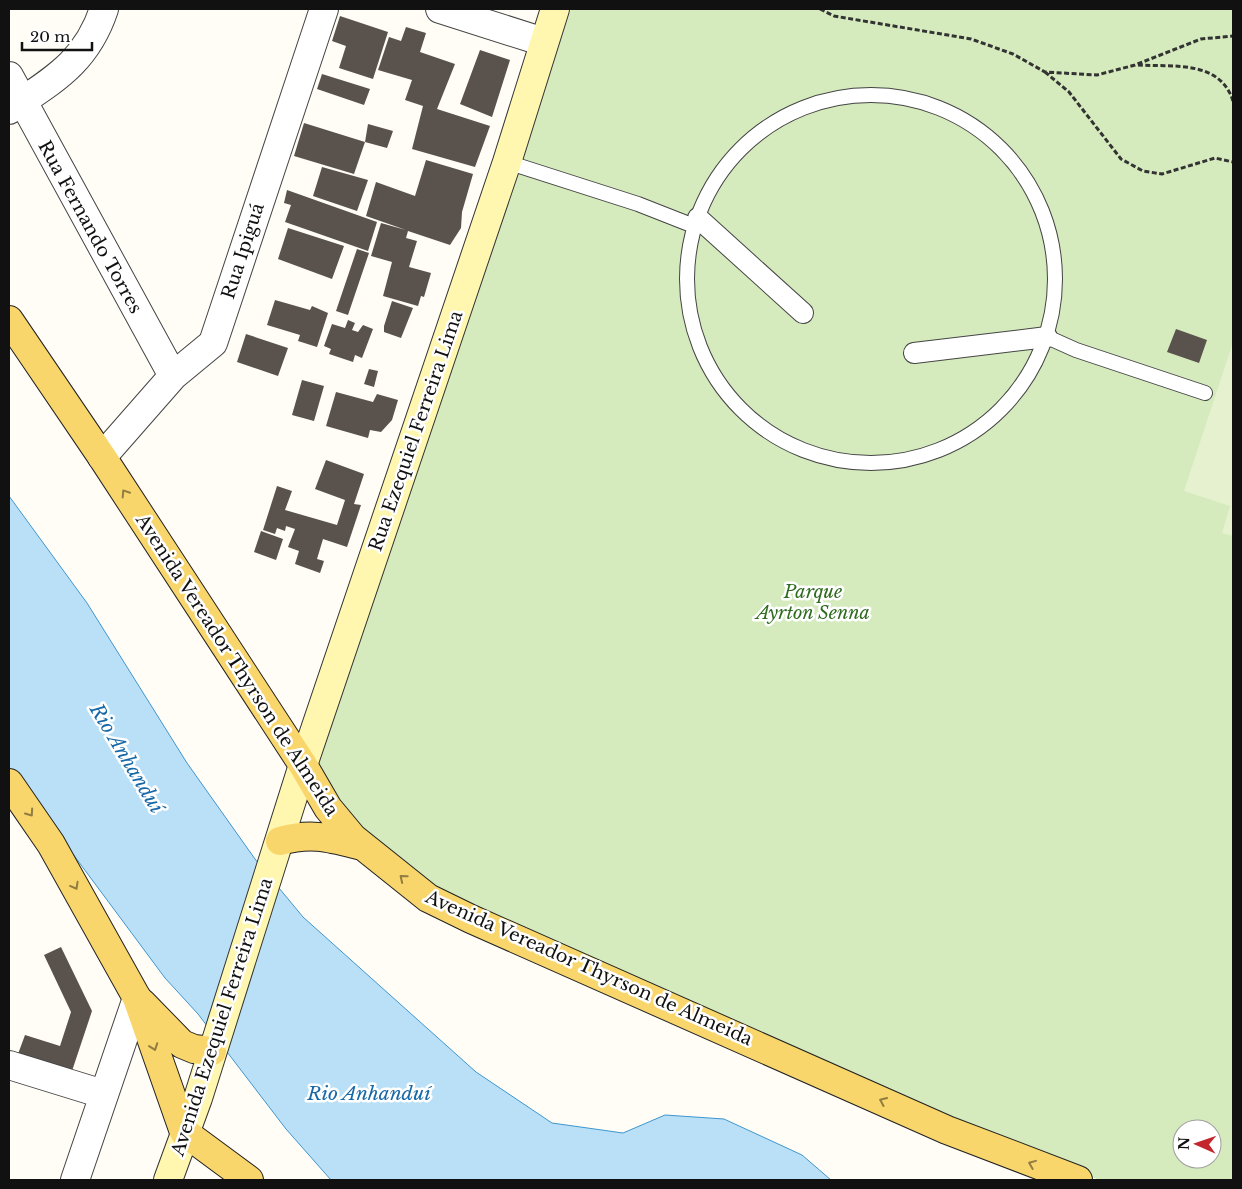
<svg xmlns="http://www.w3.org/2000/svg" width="1242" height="1189" font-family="'Libre Baskerville',serif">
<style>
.green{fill:#d5ebbd;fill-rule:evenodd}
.pitch{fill:#e6f2cf}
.water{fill:#b9e0f7;stroke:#3f96cf}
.building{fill:#5a524d}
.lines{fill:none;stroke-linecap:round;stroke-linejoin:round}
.service-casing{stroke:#444;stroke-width:16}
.pedestrian-casing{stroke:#444;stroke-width:22}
.minor-casing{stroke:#444;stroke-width:30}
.secondary-casing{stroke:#333;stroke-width:30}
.primary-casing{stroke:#222;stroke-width:30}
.path{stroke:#333;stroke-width:3;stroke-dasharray:5 2.5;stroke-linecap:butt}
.service{stroke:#fff;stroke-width:14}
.pedestrian{stroke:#fff;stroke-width:20}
.minor{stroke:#fff;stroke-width:28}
.secondary{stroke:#fff6b0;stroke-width:28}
.primary{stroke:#f9d66b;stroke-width:28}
.oneway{stroke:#917d42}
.labels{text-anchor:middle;stroke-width:5;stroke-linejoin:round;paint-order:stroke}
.street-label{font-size:18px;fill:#111;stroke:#fff}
.park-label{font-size:18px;font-style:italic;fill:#2f6b1f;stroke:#fff}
.water-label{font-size:19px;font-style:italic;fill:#1768a6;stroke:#fff}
</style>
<rect width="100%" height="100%" fill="#fffdf5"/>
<!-- green -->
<path class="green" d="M571 9H1233V1180H1100L1051 1163 473 914 360 833 312 762ZM1182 1129H1212V1159H1182Z"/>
<!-- pitch -->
<path class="pitch" d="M1233 342V536L1222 533 1230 506 1184 491Z"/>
<!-- water -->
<path class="water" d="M9 496 87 603 187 763 255 859 303 917 476 1072 552 1123 623 1133 665 1115 724 1119 802 1155 831 1180H331L286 1129 198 1014 165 978 9 768Z"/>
<!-- building -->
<path class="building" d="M340 16 388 32 373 79 339 68 346 46 332 41Z
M406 27 426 33 420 52 455 64 437 109 490 126 475 167 412 149 423 106 405 100 412 80 378 70 389 37 401 41Z
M480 50 510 60 492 117 460 104Z
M322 74 370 89 364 105 317 89Z
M304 123 365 142 354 174 294 156Z
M368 124 393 131 387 148 365 142Z
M426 160 473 174 462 212 461 228 450 245 408 231 406 238 417 241 409 267 431 273 424 297 421 296 418 306 383 296 392 262 371 256 381 223 406 230 366 216 376 182 415 196Z
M322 167 368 180 357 211 313 196Z
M287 190 377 222 368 251 285 222 291 205 284 203Z
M288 228 344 246 332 279 278 259Z
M357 249 369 253 348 315 336 311Z
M275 300 310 310 312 306 328 313 317 347 298 341 300 335 267 325Z
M392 301 413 308 401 338 384 332V326Z
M348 320 355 323 352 330 358 332 363 325 373 329 362 358 355 355 353 362 329 354 331 349 324 346 332 324 345 328Z
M1176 329 1207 340 1199 363 1167 352Z
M246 334 288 348 278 376 237 362Z
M369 369 378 371 374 387 364 384Z
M302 380 324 386 314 421 292 415Z
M336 392 373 402 377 394 398 400 392 420 381 432 370 430 368 438 326 426Z
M326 460 364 474 354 504 361 505 347 547 323 539 317 559 324 561 320 573 295 564 299 551 288 547 295 529 286 526 285 531 277 528 275 534 263 530 277 486 292 491 285 510 337 525 345 500 315 489Z
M261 531 283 539 276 560 254 552Z
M61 947 92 1011 72 1071 18 1054 25 1035 60 1046 71 1012 44 955Z"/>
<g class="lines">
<!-- service casing -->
<g class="service-casing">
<path id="service" d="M687 279a184 184 0 1 1 368 0a184 184 0 1 1-368 0Z
M507 162 638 204 694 226
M1047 337 1076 350 1205 393"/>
</g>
<!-- pedestrian casing -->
<g class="pedestrian-casing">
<path id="pedestrian" d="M698 218 803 313
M914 353 1047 337"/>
</g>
<!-- minor casing -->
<g class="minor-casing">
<path id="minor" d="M440 9 544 42
M9 76 173 376
M9 110C53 80 86 63 104 9
M102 457 173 376 213 343 324 9
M9 1065 103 1094
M75 1180 137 998"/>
</g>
<!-- secondary casing -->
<g class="secondary-casing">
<path id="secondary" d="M168 1180 198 1098 303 765 507 162 555 9"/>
</g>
<!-- primary casing -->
<g class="primary-casing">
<path id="primary" d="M9 320 102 457 303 765 328 808 353 838 428 898 471 919 947 1130 1078 1180
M9 783 51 844 137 998 184 1132 249 1180
M280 841C312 832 330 838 362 846
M142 1003 182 1044 194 1049 212 1051"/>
</g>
<!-- path -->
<path class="path" d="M820 9 834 16 971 39 1013 54 1045 72 1097 75 1135 65 1201 39 1233 36
M1138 65C1174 67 1220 60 1233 101
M1045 72 1069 92 1121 159 1143 171 1162 174 1215 158 1233 162"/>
<!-- service -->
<use href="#service" class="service"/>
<!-- pedestrian -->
<use href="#pedestrian" class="pedestrian"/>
<!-- minor -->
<use href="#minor" class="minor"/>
<!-- secondary -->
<use href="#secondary" class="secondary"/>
<!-- primary -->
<use href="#primary" class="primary"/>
</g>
<!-- one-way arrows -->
<defs><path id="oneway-chevron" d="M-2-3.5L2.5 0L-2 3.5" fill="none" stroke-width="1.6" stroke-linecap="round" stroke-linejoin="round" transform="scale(1.25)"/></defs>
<g class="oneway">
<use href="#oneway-chevron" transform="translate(125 493) rotate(-123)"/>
<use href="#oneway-chevron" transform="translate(30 813) rotate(55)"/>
<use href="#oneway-chevron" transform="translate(403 878) rotate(-141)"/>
<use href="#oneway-chevron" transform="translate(75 886) rotate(61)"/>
<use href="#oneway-chevron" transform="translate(154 1047) rotate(70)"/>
<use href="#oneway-chevron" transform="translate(883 1101) rotate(-156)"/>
<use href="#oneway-chevron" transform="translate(1032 1164) rotate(-158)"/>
</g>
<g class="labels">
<!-- street labels -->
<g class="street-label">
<text transform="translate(90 227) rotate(61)" y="6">Rua Fernando Torres</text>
<text transform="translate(243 251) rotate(-72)" y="6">Rua Ipiguá</text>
<text transform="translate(416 431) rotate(-71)" y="6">Rua Ezequiel Ferreira Lima</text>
<text transform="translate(237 665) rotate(57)" y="6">Avenida Vereador Thyrson de Almeida</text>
<text transform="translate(589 968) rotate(24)" y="6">Avenida Vereador Thyrson de Almeida</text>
<text transform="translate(222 1017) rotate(-72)" y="6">Avenida Ezequiel Ferreira Lima</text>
</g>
<!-- park labels -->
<g class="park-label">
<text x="813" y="598">Parque<tspan x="813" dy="21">Ayrton Senna</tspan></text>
</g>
<!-- water labels -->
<g class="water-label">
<text transform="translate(127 758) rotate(59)" y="7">Rio Anhanduí</text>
<text x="369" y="1100">Rio Anhanduí</text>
</g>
</g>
<!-- border -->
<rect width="1242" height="1189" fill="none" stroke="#111111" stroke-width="20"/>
<!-- north arrow -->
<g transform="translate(1197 1144) rotate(272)"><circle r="24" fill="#ffffff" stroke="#a0a0a0"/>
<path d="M0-4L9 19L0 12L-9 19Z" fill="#c4262e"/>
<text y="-8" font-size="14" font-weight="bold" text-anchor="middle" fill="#111111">N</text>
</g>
<!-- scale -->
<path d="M22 42v8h70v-8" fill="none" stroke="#111111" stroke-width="2.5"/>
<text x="30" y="42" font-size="15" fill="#111111" stroke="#ffffff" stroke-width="4" paint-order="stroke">20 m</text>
</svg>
